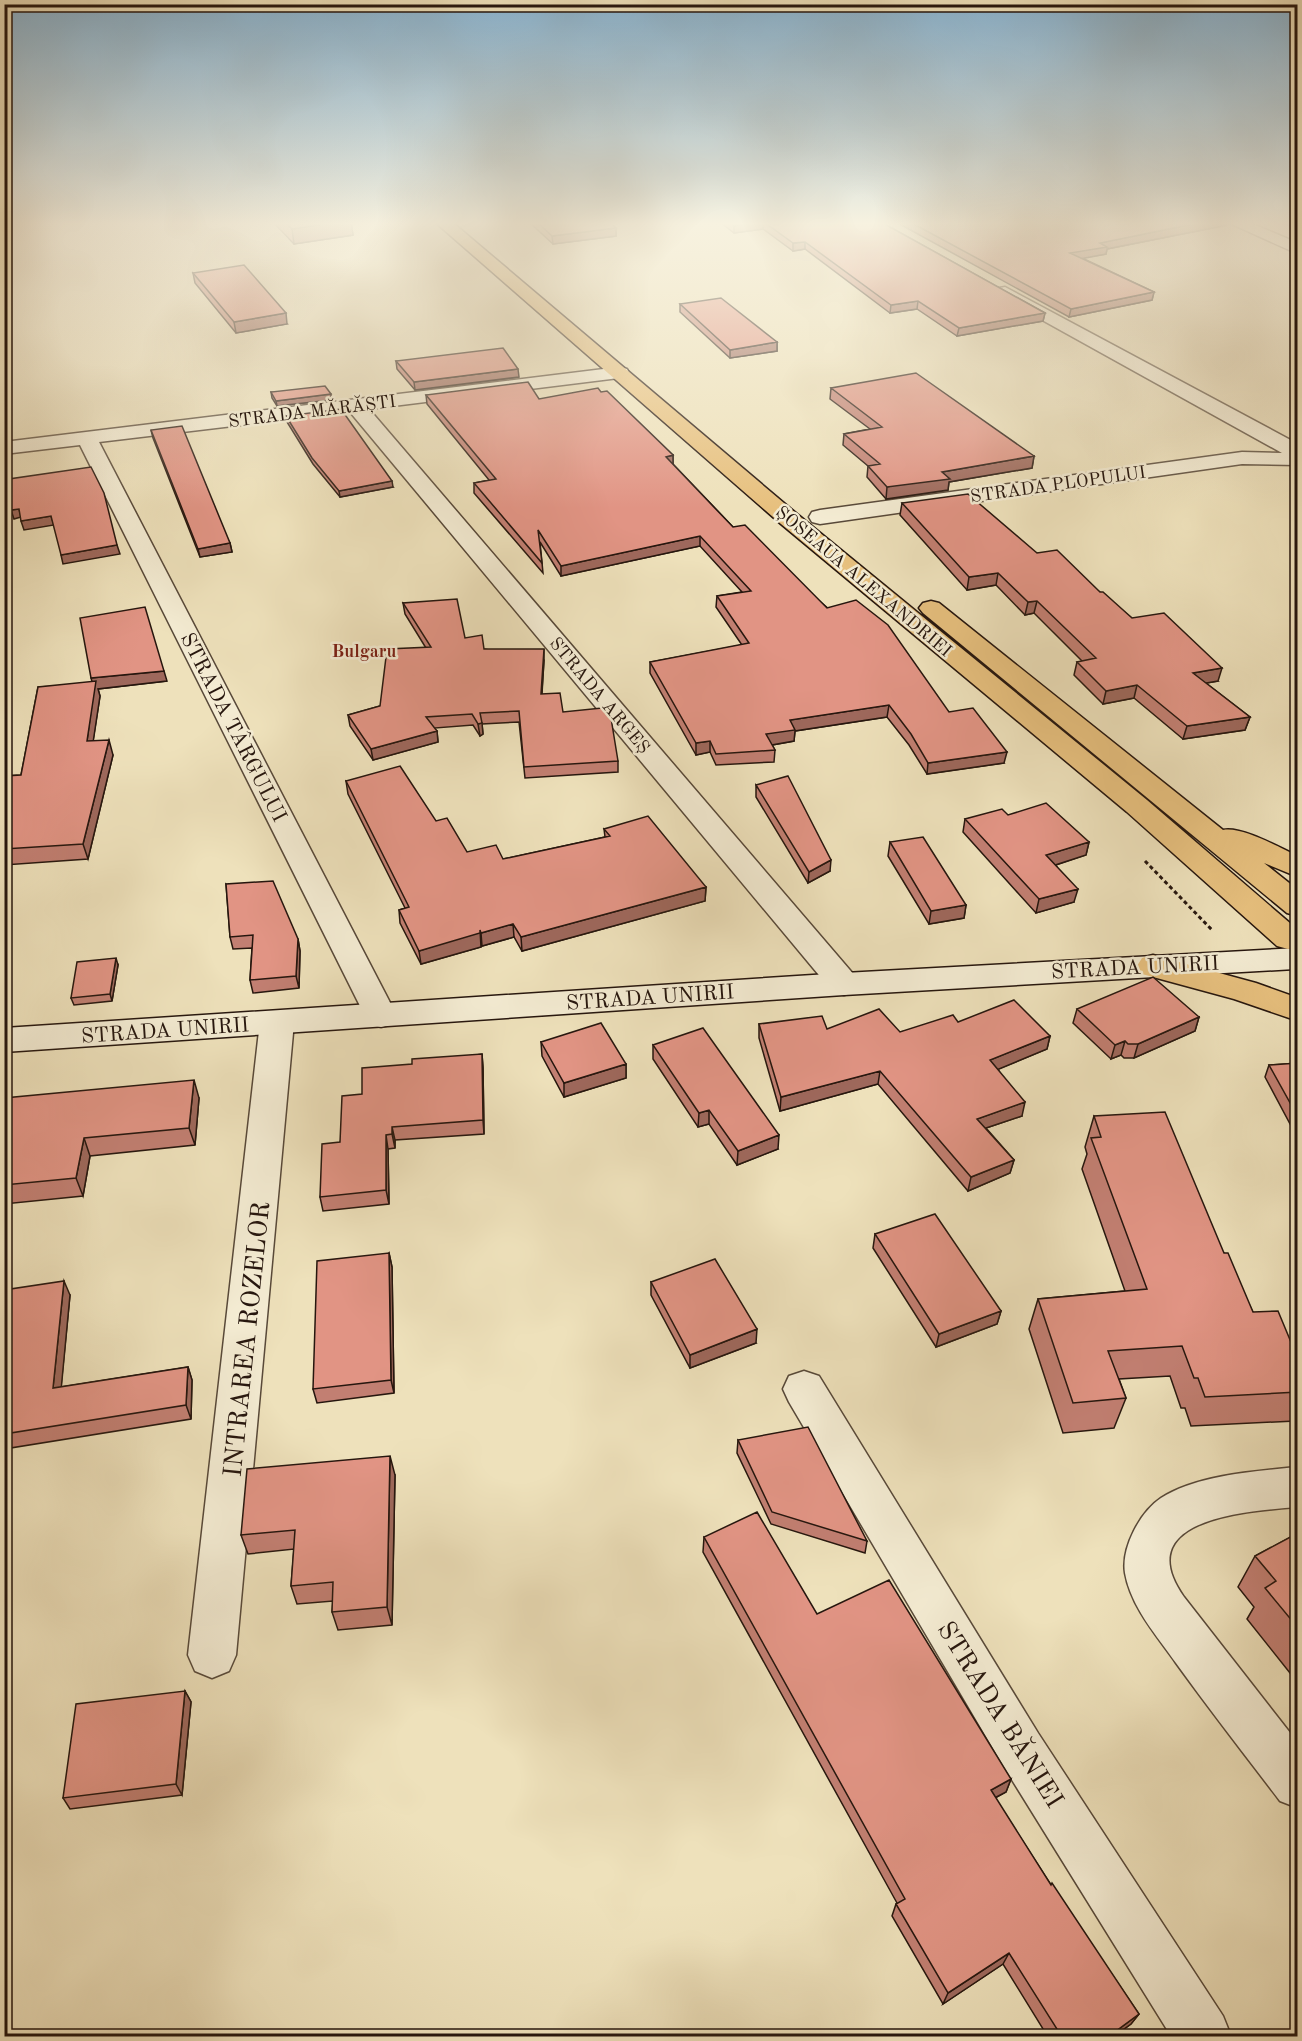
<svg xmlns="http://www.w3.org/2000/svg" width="1302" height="2041" font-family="'Old Standard TT',serif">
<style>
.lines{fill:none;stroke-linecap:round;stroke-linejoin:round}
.minor-casing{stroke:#584939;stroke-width:3}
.secondary-casing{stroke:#26160e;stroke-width:3}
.trunk-casing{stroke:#26160e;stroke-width:3}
.path{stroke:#26160e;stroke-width:3;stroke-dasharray:4 3;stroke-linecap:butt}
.minor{fill:#f4ecd3;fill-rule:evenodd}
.secondary{fill:#f4ecd3;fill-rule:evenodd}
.trunk{fill:#e7c07e;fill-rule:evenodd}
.wall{fill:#c27f72;stroke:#26160e;stroke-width:1.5}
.shaded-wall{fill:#9e685c;stroke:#26160e;stroke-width:1.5}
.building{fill:#e19484;stroke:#26160e;stroke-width:1.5}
.labels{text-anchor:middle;stroke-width:5;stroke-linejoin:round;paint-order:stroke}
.far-street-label{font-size:18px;fill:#26160e;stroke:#f4ecd3}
.far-neighbourhood-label{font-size:18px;font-weight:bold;fill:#7a1f14;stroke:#f4ecd3}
.street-label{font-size:21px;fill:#26160e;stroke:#f4ecd3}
.near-street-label{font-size:26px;fill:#26160e;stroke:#f4ecd3}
</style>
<rect width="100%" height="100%" fill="#eee1bb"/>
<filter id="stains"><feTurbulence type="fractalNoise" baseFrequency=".00333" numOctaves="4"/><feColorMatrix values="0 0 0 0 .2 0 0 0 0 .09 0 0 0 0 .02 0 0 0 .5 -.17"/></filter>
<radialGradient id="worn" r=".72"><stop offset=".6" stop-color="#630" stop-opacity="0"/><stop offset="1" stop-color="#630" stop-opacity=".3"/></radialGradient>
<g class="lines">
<!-- minor casing -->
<g class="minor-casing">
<path id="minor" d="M1227 222H1248L1298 243V254Z
M1005 287 1298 444V465L1242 464 820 524 812 522 809 517 812 512 820 510 1242 452 1282 453 999 296 997 292 999 288Z
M620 367 627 369 629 373 627 377 369 409 855 976 860 984 855 992 844 995 833 992 350 412 99 442 397 1016 393 1024 381 1027 369 1024 80 445 4 454V442Z
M277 1011 289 1014 294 1022 236 1655 229 1671 212 1678 195 1671 188 1655 260 1022 265 1014Z
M804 1371 819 1376 1038 1733 1223 2016 1231 2036H1171L1004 1767 789 1402 783 1389 789 1376Z
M1298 1467V1507C1248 1511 1128 1518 1184 1597L1298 1743V1808L1280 1801C1245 1755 1210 1710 1176 1663 1157 1636 1131 1607 1125 1573 1121 1548 1140 1512 1161 1498 1197 1475 1256 1471 1298 1467Z"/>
</g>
<!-- secondary casing -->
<g class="secondary-casing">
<path id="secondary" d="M1298 948V968L1295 969 844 995 4 1052V1028L844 973Z"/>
</g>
<!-- trunk casing -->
<g class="trunk-casing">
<path id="trunk" d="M435 222H452L797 514 1147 800 1298 930V947L1288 949 1277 946 1127 812 781 524Z
M931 601 939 603 1223 830C1242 826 1280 848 1298 856V877L1264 863 1298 890V916L1287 913 923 613 919 608 923 603Z
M1153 955 1256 983 1298 998V1021L1234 999 1142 974 1137 966 1142 958Z"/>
</g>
<!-- path -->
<path class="path" d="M1145 861 1213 931"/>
<!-- minor -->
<use href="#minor" class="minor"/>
<!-- secondary -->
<use href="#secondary" class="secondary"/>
<!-- trunk -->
<use href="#trunk" class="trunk"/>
</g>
<!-- wall -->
<path class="wall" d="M273 222H351L353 235 294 244Z
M529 222H609L616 228V236L553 244Z
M720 222H881L1045 313 1043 321 957 336 917 309 890 313 805 249 793 251 763 229 734 233Z
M896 222H1228L1227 225 1107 249 1106 254 1082 258 1154 292 1152 300 1069 317Z
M1281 222H1298V229Z
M193 273 287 324 236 333 195 283Z
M1298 276V286L1293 284 1295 277Z
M680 304 777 342V351L730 358 680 312Z
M396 361 519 377 415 390 397 369Z
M831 388 1034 456 1032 468 949 482 948 490 886 499 867 477 868 466 843 445 844 434 870 429 830 399Z
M271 392 331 400 277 406 272 398Z
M426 395 539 399 673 455V464L733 527 949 712 1004 763 927 774 909 745 887 717 795 731 794 741 772 745 775 750 774 762 716 765 710 752 696 755 650 673V662L742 645 716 607 717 596 742 592 700 546 561 576 540 542 543 573 474 493V483L489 480 427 404Z
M286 416 393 487 340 497 313 464 287 422Z
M151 430 230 543 232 552 200 557 153 438Z
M902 503 1037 553 1100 592 1132 618 1218 681 1206 683 1250 717 1245 730 1183 739 1134 698 1103 704 1074 675 1077 662 1082 661 1034 613 1025 615 996 585 967 590 900 515Z
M403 603 484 649 544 660 542 694 618 761V772L525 778 519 722 482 724 483 734 480 736 473 725 434 728 437 731 438 742 373 760 350 726 348 715 380 706 426 648 405 614Z
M167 681 98 689 100 696 93 741 113 755 88 859 4 865V776L21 775 38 687Z
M346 781 436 821 467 852 503 859 605 837 604 829 706 887 705 901 522 951 514 937 482 946 481 944V947L421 964 400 923 399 910 405 908 348 794Z
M756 785 830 871 808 883 756 797Z
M1008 815 1089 842 1086 855 1056 865 1074 902 1036 913 963 832 965 819Z
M890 842 966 905 964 918 929 924 888 856Z
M226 884 298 939 300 951 299 988 253 993 250 980 252 948 233 949 230 937Z
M118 965 112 1001 74 1005 71 998Z
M1077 1009 1199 1017 1195 1031 1134 1058H1124L1121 1055 1111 1059 1073 1023Z
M958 1022 1050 1036 1047 1049 998 1069 1022 1116 986 1128 1014 1160 1010 1173 968 1191 878 1084 780 1111 759 1038V1024L827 1029 900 1032Z
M541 1042 626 1064V1078L564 1097 542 1056Z
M653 1045 778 1149 737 1165 709 1124 698 1127 653 1059Z
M482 1054 483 1068 484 1134 395 1140V1148L388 1149 389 1204 323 1211 320 1197 340 1142 362 1094 412 1064Z
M1298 1063V1137H1297L1265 1077 1269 1065Z
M4 1098H199L195 1145 90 1156 83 1196 4 1204Z
M1094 1116 1224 1253 1253 1312 1298 1359V1416L1295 1421 1191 1426 1185 1408H1181L1170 1376 1119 1379 1126 1398 1114 1428 1063 1433 1029 1329 1038 1299 1125 1291 1082 1169 1087 1154 1085 1147Z
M875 1234 1001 1311 997 1324 936 1347 873 1248Z
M389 1253 392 1267 394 1393 317 1403 313 1389Z
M651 1282 756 1343 690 1368 651 1295Z
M4 1290 70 1295 61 1387 188 1367 192 1380 191 1419 4 1449Z
M738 1440 867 1541 865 1553 771 1524 737 1453Z
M395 1475 392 1625 338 1630 332 1612 333 1601 297 1604 291 1586 294 1549 248 1554 241 1535Z
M1298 1533V1683L1247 1619 1254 1607 1238 1587 1255 1556Z
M704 1537 817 1614 1011 1779 1006 1792 995 1798 1051 1885 1139 2014 1131 2024 1113 2037H1048L1003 1964 943 2004 892 1916 896 1904 897 1903 703 1552Z
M185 1691 191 1702 182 1795 70 1809 63 1798Z"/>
<!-- shaded-wall -->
<path class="shaded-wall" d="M338 222H351L353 235 294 244 292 229Z
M756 222H763V229L734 233V226Z
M1203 222H1228L1227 225 1107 249 1106 254 1069 261 1070 253 1100 243Z
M616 228V236L553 244 552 236Z
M805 242V249L793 251V243Z
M1154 292 1152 300 1069 317 1071 309Z
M918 301 917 309 890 313 891 305Z
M286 313 287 324 236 333 234 322Z
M1045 313 1043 321 957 336 959 328Z
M777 342V351L730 358V350Z
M518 369 519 377 415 390 414 382Z
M331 394V400L277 406 276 401Z
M673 455V465L666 457Z
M1034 456 1032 468 949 482 948 490 886 499 887 487 942 472Z
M392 481 393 487 340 497 339 491Z
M19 509 21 517 14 519 11 510Z
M51 516 54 525 24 530 21 521Z
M700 536V546L561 576V566Z
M230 543 232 552 200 557 198 549Z
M117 545 120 554 63 564 61 555Z
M998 573 996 585 967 590 969 577Z
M1037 601 1034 613 1025 615 1028 602Z
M544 649V660L541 705V694Z
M1222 668 1218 681 1189 686 1193 673Z
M164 671 167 681 98 689 100 696 91 756 87 741 94 689 91 678Z
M1137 685 1134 698 1103 704 1106 691Z
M889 705 887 717 795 731 794 741 766 746V734L790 720Z
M1250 717 1245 730 1183 739 1187 726Z
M482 723 483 734 480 736 478 724Z
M437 731 438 742 373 760 371 749Z
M109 740 113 755 88 859 83 844Z
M710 741V752L696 755V743Z
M1007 752 1004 763 927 774 928 763Z
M1089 842 1086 855 1043 869 1046 855Z
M831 860 830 871 808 883 809 872Z
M706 887 705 901 522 951 521 937Z
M1078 889 1074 902 1036 913 1039 899Z
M966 905 964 918 929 924 931 911Z
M513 924 514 937 482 946 481 933Z
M480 930 481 947 421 964 419 951Z
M298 939 300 951 299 988 296 976Z
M116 958 118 965 112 1001 110 994Z
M1199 1017 1195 1031 1134 1058 1138 1044Z
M1050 1036 1047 1049 987 1074 990 1060Z
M1125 1041 1121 1055 1111 1059 1115 1045Z
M482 1054 483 1068 484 1134 483 1120Z
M626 1064V1078L564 1097V1083Z
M880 1071 878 1084 780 1111 781 1097Z
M194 1080 199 1098 195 1145 189 1128Z
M1025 1102 1022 1116 974 1132 977 1119Z
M709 1110V1124L698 1127 699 1113Z
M392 1127 395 1140V1148L392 1134Z
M386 1135 388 1149 389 1204 386 1190Z
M779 1135 778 1149 737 1165 738 1151Z
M84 1138 90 1156 83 1196 76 1178Z
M1014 1160 1010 1173 968 1191 971 1177Z
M389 1253 392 1267 394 1393 391 1380Z
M64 1281 70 1295 60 1401 53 1388Z
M1001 1311 997 1324 936 1347 939 1334Z
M757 1329 756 1343 690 1368V1355Z
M188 1367 192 1380 191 1419 186 1405Z
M390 1456 395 1475 392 1625 387 1607Z
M185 1691 191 1702 182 1795 176 1784Z
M1011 1779 1006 1792 985 1803 991 1790Z
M1009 1953 1003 1964 943 2004 948 1993Z
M1139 2014 1131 2024 1113 2037H1108Z"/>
<!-- building -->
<path class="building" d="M285 222H338L292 229Z
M537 222H609L616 228 552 236Z
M730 222H756L734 226Z
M764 222H881L1045 313 959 328 918 301 891 305 805 242 793 243Z
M910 222H1203L1100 243 1107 247 1070 253 1154 292 1071 309Z
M244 265 286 313 234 322 193 273Z
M721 298 777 342 730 350 680 304Z
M503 348 518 369 414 382 396 361Z
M916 373 1034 456 942 472 950 479 887 487 868 466 880 464 844 434 882 427 831 388Z
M528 382 539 399 598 388 601 392 607 391 673 455 666 457 733 527 745 525 827 608 856 600 888 625 949 712 973 708 1007 752 928 763 911 734 889 705 790 720 795 730 766 734 775 750 716 754 710 741 696 743 650 662 749 643 717 596 751 591 700 536 561 566 538 530 542 563 474 483 496 479 426 395Z
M325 386 331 394 276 401 271 392Z
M341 409 392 481 339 491 312 458 286 416Z
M182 426 230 543 198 549 151 430Z
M91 467 104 493 117 545 61 555 51 516 21 521 19 509 11 510 9 479Z
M968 494 1037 553 1057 550 1100 592H1103L1132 618 1164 613 1222 668 1193 673 1250 717 1187 726 1137 685 1106 691 1077 662 1096 658 1037 601 1028 602 998 573 969 577 902 503Z
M457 599 465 638 482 635 484 649H544L541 694 560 693 563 712 602 708 611 718 618 761 524 767 519 711 480 713 482 723 478 724 472 714 426 717 437 731 371 749 348 715 380 706 387 649 431 647 403 603Z
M145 607 164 671 91 678 80 618Z
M96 681 87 741 109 740 83 844 4 849V776L21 775 38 687Z
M400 766 436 821 447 818 467 852 496 845 503 859 610 836 604 829 648 816 706 887 521 937 513 924 481 933 480 930V933L419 951 399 910 409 907 346 781Z
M788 776 831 860 809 872 756 785Z
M1046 803 1089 842 1046 855 1078 889 1039 899 965 819 1002 809 1008 815Z
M923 837 966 905 931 911 890 842Z
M273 881 298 939 296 976 250 980 253 935 230 937 226 884Z
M116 958 110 994 71 998 77 962Z
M1153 977 1199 1017 1138 1044H1128L1125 1041 1115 1045 1077 1009Z
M1014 1000 1050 1036 990 1060 1025 1102 977 1119 1014 1160 971 1177 880 1071 781 1097 759 1024 822 1016 827 1029 879 1009 900 1032 953 1015 958 1022Z
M601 1023 626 1064 564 1083 541 1042Z
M703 1028 779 1135 738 1151 709 1110 699 1113 653 1045Z
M482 1054 483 1120 392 1127V1134L386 1135V1190L320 1197 322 1144 340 1142 342 1096 362 1094V1068L412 1064V1059Z
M1298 1063V1117L1269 1065Z
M194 1080 189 1128 84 1138 76 1178 4 1185V1098Z
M1165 1112 1224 1253H1228L1253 1312 1278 1311 1298 1359V1392L1205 1397 1198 1378H1194L1182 1346 1108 1351 1126 1398 1073 1403 1038 1299 1147 1289 1091 1138 1101 1137 1094 1116Z
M935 1214 1001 1311 939 1334 875 1234Z
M389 1253 391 1380 313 1389 317 1261Z
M715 1259 757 1329 690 1355 651 1282Z
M64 1281 53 1388 188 1367 186 1405 4 1434V1290Z
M808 1427 867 1541 772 1512 738 1440Z
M390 1456 387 1607 332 1612 333 1582 291 1586 295 1530 241 1535 247 1469Z
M757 1512 817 1614 889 1580 1011 1779 991 1790 1051 1885 1052 1883 1139 2014 1108 2037H1062L1009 1953 948 1993 896 1904 905 1899 704 1537Z
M1298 1533V1628L1265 1588 1276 1581 1255 1556Z
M185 1691 176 1784 63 1798 76 1704Z"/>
<!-- sky -->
<linearGradient id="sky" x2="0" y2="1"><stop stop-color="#8ab7d6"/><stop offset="0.44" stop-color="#f7f2e0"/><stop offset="1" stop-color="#f7f2e0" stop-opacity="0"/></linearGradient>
<rect width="1302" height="508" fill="url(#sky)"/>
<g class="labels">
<!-- far-street labels -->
<g class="far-street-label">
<text transform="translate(312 411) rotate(-7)" y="6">STRADA MĂRĂȘTI</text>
<text transform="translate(1058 484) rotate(-8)" y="6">STRADA PLOPULUI</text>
<text transform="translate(864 581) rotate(40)" y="6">ȘOSEAUA ALEXANDRIEI</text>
<text transform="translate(600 695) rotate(50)" y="6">STRADA ARGEȘ</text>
</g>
<!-- far-neighbourhood labels -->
<g class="far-neighbourhood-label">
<text x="364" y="657">Bulgaru</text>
</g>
<!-- street labels -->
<g class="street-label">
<text transform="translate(234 727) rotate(63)" y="7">STRADA TÂRGULUI</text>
<text transform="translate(1135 967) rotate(-3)" y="7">STRADA UNIRII</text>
<text transform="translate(650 997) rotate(-4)" y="7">STRADA UNIRII</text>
<text transform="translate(165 1030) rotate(-4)" y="7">STRADA UNIRII</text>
</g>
<!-- near-street labels -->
<g class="near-street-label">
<text transform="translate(246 1339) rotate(-84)" y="9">INTRAREA ROZELOR</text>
<text transform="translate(1001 1714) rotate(58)" y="9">STRADA BĂNIEI</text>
</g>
</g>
<!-- margin -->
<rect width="1302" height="2041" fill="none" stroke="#eee1bb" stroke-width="24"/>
<rect x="6" y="6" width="1290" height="2029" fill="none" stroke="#26160e" stroke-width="3"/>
<rect x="12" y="12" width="1278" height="2017" fill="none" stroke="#26160e" stroke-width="1.5"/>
<rect width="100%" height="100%" filter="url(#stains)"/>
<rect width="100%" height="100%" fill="url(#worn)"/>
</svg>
